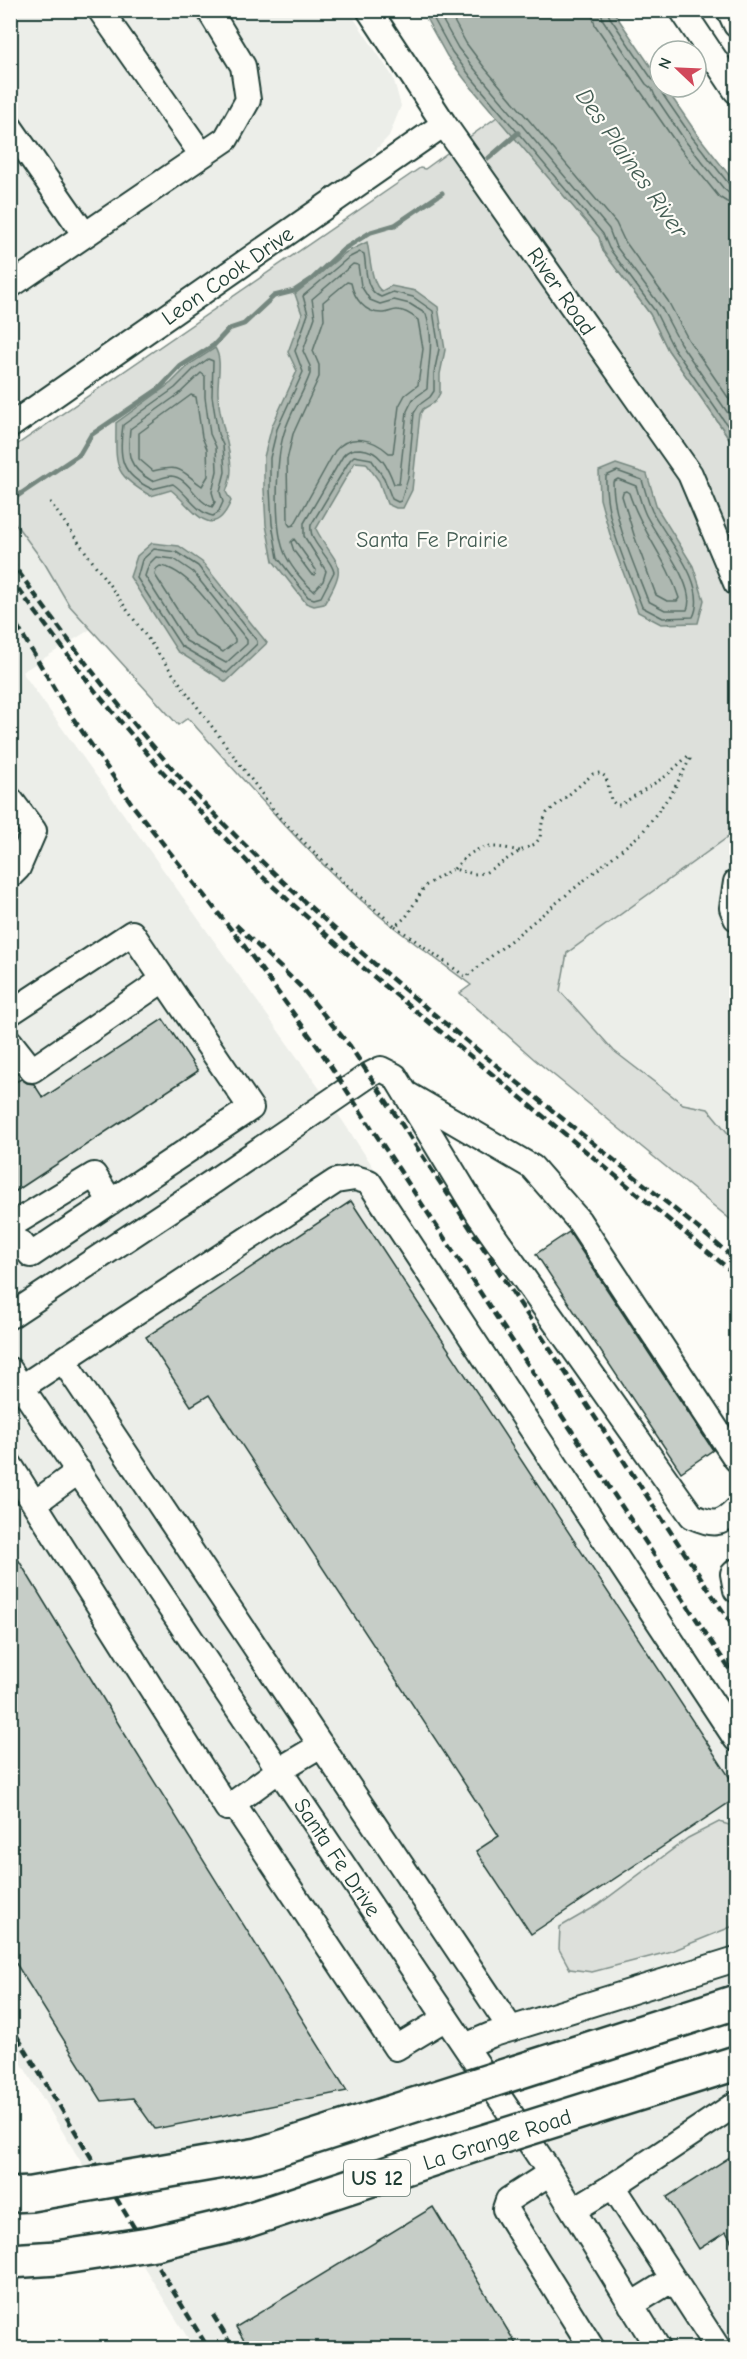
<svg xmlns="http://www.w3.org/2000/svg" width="747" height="2359" font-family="'Comic Neue',sans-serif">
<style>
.built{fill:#eceee9}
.green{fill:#dde0db;stroke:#7e8e88;stroke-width:1.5}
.water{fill:#aeb8b1;stroke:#75877f;stroke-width:1.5}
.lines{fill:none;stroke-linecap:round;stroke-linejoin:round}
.shore{stroke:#586e66;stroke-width:1.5}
.stream{stroke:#75877f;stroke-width:5}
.building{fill:#c6cdc7;stroke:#1f3d34;stroke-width:1.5}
.minor-casing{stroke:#1f3d34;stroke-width:28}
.path{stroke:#1f3d34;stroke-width:3;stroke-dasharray:1.5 4.5;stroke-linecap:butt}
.minor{stroke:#fdfcf7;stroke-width:24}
.rail{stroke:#1f3d34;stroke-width:4.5;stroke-dasharray:9 4.5;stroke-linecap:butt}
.highway-bridge-casing{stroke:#1f3d34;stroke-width:38;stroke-linecap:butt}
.highway-bridge{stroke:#fdfcf7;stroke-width:33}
.labels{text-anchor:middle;stroke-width:4.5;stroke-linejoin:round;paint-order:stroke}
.shield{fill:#fdfcf7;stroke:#62766e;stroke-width:1.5}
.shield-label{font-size:21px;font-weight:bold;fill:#1f3d34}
.street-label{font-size:22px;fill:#1f3d34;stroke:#fdfcf7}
.park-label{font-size:22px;fill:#455e55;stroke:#fdfcf7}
.water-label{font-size:24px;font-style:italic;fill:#435c53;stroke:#fdfcf7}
</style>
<rect width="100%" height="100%" fill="#fdfcf7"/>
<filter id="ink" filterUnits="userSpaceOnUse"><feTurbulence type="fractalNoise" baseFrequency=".0167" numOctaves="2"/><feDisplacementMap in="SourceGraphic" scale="12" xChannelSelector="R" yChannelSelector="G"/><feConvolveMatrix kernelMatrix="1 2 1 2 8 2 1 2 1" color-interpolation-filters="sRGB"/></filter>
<g filter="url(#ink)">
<!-- built -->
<path class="built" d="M11 11H349L393 77 401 106 389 136 357 170 11 409Z
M11 517 45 564 69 605 91 629 22 672 342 1120 736 1716V1988L341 2112 241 2139 84 2167 11 2046Z
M736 820V1143L708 1109 683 1104 614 1051 560 991 567 953 728 837Z
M736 2080V2348H194L139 2259Z"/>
<!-- green -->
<path class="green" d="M497 117 599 237 603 251 650 314 668 350 736 448V820L728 837 567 953 560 991 614 1051 683 1104 708 1109 736 1143V1224L534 1059 460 993 471 985C431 955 389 926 352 892 293 838 241 777 188 718L178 725 69 605 45 564 11 518V449L420 168 425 169Z
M719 1822 736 1827V1925L672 1951 592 1972 570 1969 559 1949 560 1927 598 1905 688 1838Z"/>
<!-- water -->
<path class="water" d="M422 11H613L660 80V87H665L697 134 736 184V448L668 350 650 314 603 251 599 237 466 81 447 56Z
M367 242C370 254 371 286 382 291L391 286 416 291 438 307 445 350 440 374V393L435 402 423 409 420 414 412 490 403 508H396L387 504 379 481 366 463 355 462 316 529C335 566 351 561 324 604L314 606 306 603 273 561 266 525 264 489V457L272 426 297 371 288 352 302 314 295 294 345 253Z
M215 348C223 360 217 380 218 394 219 421 230 443 231 469 231 478 229 484 226 492L231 501C212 546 192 506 171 490L151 496C112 474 116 466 116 423L171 383 190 364Z
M616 464 647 474 657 508 693 566 704 600 698 623 661 624 638 612 613 545 600 499 599 471Z
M152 543 179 546 202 562 267 643 226 682 177 651 130 577 137 556Z"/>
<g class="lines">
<!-- shore -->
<path class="shore" d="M429 10 452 52 471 77 603 234 609 248 655 311 673 347 736 438
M437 10 458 48 477 72 609 229 615 245 661 307 680 343 736 425
M448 10 466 43 484 67 616 223 624 240 668 301 688 339 736 409
M591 10 595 25 679 147 719 197 727 202 736 203
M601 10 603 20 646 84 652 89 655 96 686 142 724 189 730 194H736
M608 10 609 16 652 79 660 84
M660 87 661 92 692 137 729 184 736 187
M360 252 364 254C367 270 364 290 381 297L393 292 413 297 433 311 439 349 434 373V391L430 397 419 405 414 413 408 478 401 501 398 502 392 499 384 478 371 459 354 456 350 460 311 525C308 542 330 556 334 572L321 597 314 599 308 597 278 558 272 524 270 489V458L277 429 303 372 295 351 308 314 303 296 348 258Z
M353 264 358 265 361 286 370 300 380 304 394 300 410 304 426 314C435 343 428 361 427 389L413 399 407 411 399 484H394C388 467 380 450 360 449 352 449 348 450 343 456L304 523V536L326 571 323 581 314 591C304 583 292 568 286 556 273 531 276 459 284 433 290 413 303 394 310 374V366L303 351 315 317 312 299Z
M347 282 351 283C354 298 365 314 383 313 388 313 392 310 397 310 405 310 412 315 418 320L423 349 418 385 405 395 399 406 393 453H389C374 439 350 432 335 451L294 525 290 526 288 523 287 460 293 434 319 377V365L313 351 324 319 323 302Z
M208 359 213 361 212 396 218 434 223 445 225 472 220 492 223 502 218 513 213 516C195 512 188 494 173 484L152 489C121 475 118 458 123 425L175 388 194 369Z
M201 373 205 376V397L210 434 216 447 217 471 212 492 215 502 212 507C196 502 189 477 171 476 165 476 158 480 152 481 128 467 127 456 130 429L179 394Z
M191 395 196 397 202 437 207 449 208 476 202 486C180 471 183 464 153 471L139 459V433Z
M617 471 642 480C645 490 648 502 652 511 667 540 709 584 693 617L663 618 642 607C627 566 604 520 606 476Z
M618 479 636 486C639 495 641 504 645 513 655 536 698 586 687 610H665L648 601C635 566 613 520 613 482Z
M626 491 629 493C642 533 667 559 679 598L677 601H667L656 595 635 538 622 496 623 492Z
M294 539 316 570 315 575 311 574 294 551 291 542Z
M154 549 176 552 198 566 257 641V644L227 673 181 646 137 578 142 560Z
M156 557 174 559 193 572 247 640V644L226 663 186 641 145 576 149 564Z
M160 566C189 569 218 616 235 639V642L223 652 193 634 155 575 156 569Z"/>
<!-- stream -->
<path class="stream" d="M489 158 518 133
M10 501 80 454 91 435 160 388 181 366 214 345 229 329 244 324 274 296 294 291 312 279 344 249 371 232 395 225 442 193"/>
</g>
<!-- building -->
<path class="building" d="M163 1019 198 1071 10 1195V1085L21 1079 27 1083 34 1084 43 1098Z
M351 1201 736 1787V1798L531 1934 476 1851 499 1836 209 1395 191 1406 146 1337Z
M569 1232 713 1450 681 1472 536 1254Z
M10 1546 121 1728 347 2091 155 2129 133 2098 102 2101 10 1954Z
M736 2153V2249L726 2232 699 2249 667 2197Z
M433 2207 519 2349H249L236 2327Z"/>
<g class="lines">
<!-- minor casing -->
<g class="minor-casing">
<path id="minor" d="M100 10 202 155
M369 10 444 124 690 474 736 583
M682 10 736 91
M729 10 736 25
M10 127 85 235
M10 286 226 139 248 100 243 66 209 10
M10 426 444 124
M10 799 34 831 18 868 10 876
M736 882 732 908 736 918
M10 1013 132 933 251 1108 31 1255 21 1243 10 1249
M10 1042 32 1070 163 980
M407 1094 532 1167 579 1221 736 1459
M10 1226 94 1175 111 1202
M10 1316 211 1183 369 1075 381 1069 395 1076 479 1215 692 1516C712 1525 721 1526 736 1510
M10 1370 547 2168 658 2348
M22 1387 63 1360
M10 1465 227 1808 279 1770 321 1745
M35 1503 79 1471
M736 1571 733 1574 736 1590
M233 1803 396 2048 446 2018
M511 2029 63 1360 336 1181 355 1178 369 1182 736 1739
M465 2046 491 2035 736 1959
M550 2173 508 2200 505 2209 592 2348
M573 2210 613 2186
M631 2305 673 2279
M718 2348 613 2186 736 2104"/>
</g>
<!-- path -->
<path class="path" d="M50 502 173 674 279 817 349 887 395 926 406 917 425 886 449 871 454 869 474 874 485 873 520 851 535 844 540 838 542 823 547 813 593 774 600 773 606 777 611 800 616 805H620L666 776 689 755
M454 869C476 844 488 844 520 851
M395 926 466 977 642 833 673 791 690 759 689 755"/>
<!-- minor -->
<use href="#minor" class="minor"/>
<!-- rail -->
<path class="rail" d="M10 560C75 651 143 741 221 821 379 982 564 1115 736 1260
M10 578 96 692 162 771 255 870 361 966 736 1275
M10 614 66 708 134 807 245 947 320 1050 736 1679
M236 925 300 986 350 1046 736 1631
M10 2025 208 2348
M213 2315 233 2348
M10 2347 11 2348"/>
<!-- highway-bridge casing -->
<g class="highway-bridge-casing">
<path id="highway-bridge" d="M10 2195 31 2194 258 2155 736 2002
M10 2261 57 2258 155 2243 236 2224 471 2146 736 2063"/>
</g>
<!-- highway-bridge -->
<use href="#highway-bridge" class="highway-bridge"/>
</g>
</g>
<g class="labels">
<!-- shield labels -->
<rect class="shield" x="344" y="2160" width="66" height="36" rx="4.5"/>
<g class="shield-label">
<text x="377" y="2185">US 12</text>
</g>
<!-- street labels -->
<g class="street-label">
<text transform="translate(227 275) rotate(-35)" y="8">Leon Cook Drive</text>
<text transform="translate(562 291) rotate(55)" y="8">River Road</text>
<text transform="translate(338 1857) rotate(56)" y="8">Santa Fe Drive</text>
<text transform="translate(497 2139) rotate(-18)" y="8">La Grange Road</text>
</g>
<!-- park labels -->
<g class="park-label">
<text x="432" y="547">Santa Fe Prairie</text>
</g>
<!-- water labels -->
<g class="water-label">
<text transform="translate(632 163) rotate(55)" y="8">Des Plaines River</text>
</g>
</g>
<!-- margin -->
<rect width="747" height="2359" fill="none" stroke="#fdfcf7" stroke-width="36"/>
<rect x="18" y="18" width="711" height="2323" fill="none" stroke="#1f3d34" stroke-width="2" filter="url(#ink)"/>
<!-- north arrow -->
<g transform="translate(678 69) rotate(293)"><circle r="28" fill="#fdfcf7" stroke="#a4b0a9" stroke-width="1.5"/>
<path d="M0-4.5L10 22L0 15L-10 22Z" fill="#d1495b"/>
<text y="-9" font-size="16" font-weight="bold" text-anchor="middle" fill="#1f3d34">N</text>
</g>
</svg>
